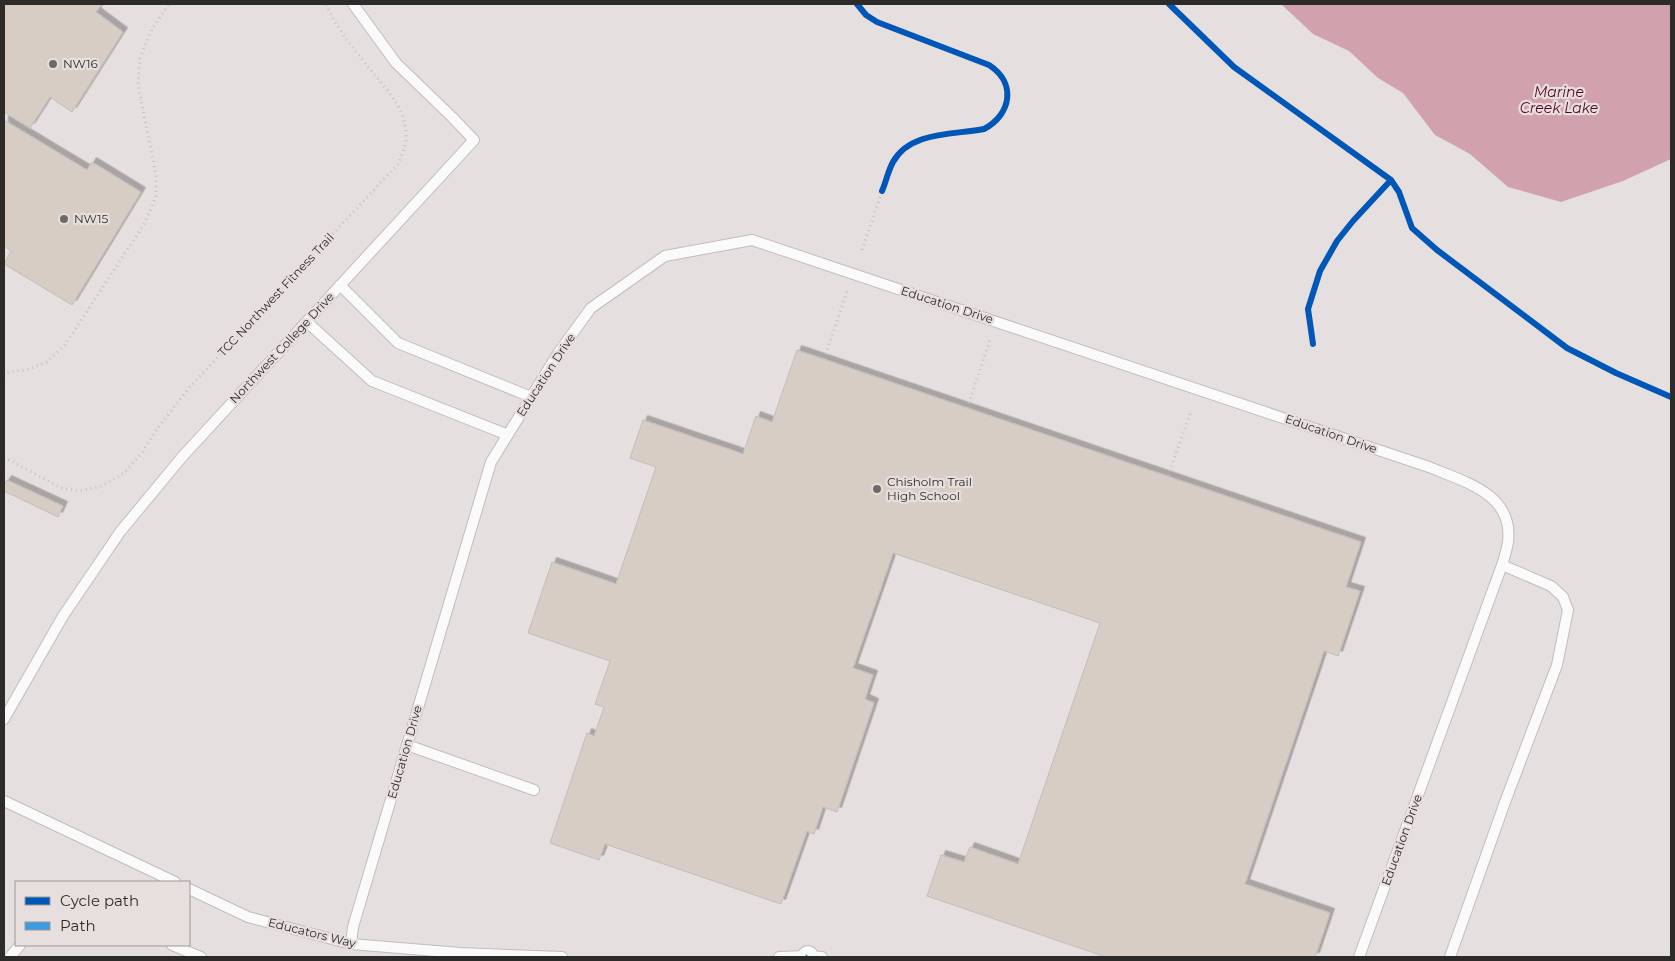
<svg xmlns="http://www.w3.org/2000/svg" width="1675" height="961" font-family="Montserrat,sans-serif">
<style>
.water{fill:#d1a2ad}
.building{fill:#d8cdc4;stroke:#c1bdbc;filter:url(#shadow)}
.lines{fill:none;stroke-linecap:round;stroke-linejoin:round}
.lane-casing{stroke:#c0bdbc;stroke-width:12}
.street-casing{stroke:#c0bdbc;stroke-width:22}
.path{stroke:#c4c2c2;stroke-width:3;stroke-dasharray:1 4;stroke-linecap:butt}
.lane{stroke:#fbfafa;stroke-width:10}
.street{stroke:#fbfafa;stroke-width:20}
.quiet{stroke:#3d9ce1;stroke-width:5;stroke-dasharray:10 5;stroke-linecap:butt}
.cycleway-casing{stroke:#e7dfdd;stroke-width:9}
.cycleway{stroke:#0057b8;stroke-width:6}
.poi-dot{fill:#6d6a69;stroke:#e7dfdd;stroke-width:2}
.labels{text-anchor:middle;stroke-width:4.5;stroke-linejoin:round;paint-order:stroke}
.poi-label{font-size:12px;fill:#2d2b2a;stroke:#e7dfdd;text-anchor:start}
.street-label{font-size:12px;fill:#2d2b2a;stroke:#e7dfdd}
.water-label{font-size:14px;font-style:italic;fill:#550527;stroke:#e7dfdd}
</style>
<defs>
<filter id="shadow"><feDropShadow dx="4.5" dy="-4.5" stdDeviation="0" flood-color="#0004"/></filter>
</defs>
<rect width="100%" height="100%" fill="#e5e0df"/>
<!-- water -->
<path class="water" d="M1281 4H1671V159L1623 181 1561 202 1508 187 1470 154 1435 135 1403 93 1378 78 1349 51 1313 34Z"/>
<!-- building -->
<path class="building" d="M4 4H102L96 12 123 32 72 112 50 97 30 128 4 112Z
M4 120 87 170 92 162 141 192 72 305 4 264 11 251 4 246Z
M797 350 1361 542 1346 587 1360 591 1338 656 1324 651 1245 884 1330 913 1315 957H1106L927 896 941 855 964 862 970 847 1018 864 1100 623 893 553 853 668 873 675 865 699 874 703 837 812 823 807 814 834 807 831 781 904 605 844 599 860 550 843 587 733 594 736 604 707 595 704 610 661 528 633 552 562 616 584 656 467 630 458 643 420 743 454 756 416 772 422Z
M7 480 63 506 58 517 4 491V485Z"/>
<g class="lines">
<!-- lane casing -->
<g class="lane-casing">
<path id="lane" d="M340 285 398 343 531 397
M307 322 372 381 508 435
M4 719 63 616 120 532 182 457 474 140 452 117 396 63 353 4
M407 745 534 790
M4 801 175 882
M189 889 248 917 351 944 460 953 562 957
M351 944 353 927 491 462 559 352 591 308 665 256 752 240 1429 467C1465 482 1514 494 1508 542 1507 550 1504 558 1502 565L1359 957
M172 945 201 957
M10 957 20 945
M779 957 808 956 822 957
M1450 957 1505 802 1557 665 1568 610 1563 597 1551 586 1502 565"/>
</g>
<!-- street casing -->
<g class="street-casing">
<path id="street" d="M807 957 808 956"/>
</g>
<!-- path -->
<path class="path" d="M862 250 882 191
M824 359 848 289
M4 376 9 372 26 370 47 362 65 345 144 224 156 197V175L138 85 140 58 152 29 169 4
M967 408 990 340
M4 457 61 488 80 491 102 486 124 473 141 454 159 426 189 388 398 164C402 155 407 145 406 134 405 107 385 88 369 68 354 49 335 27 326 4
M1168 476 1191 411"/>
<!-- lane -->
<use href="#lane" class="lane"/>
<!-- street -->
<use href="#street" class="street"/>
<!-- quiet -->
<path class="quiet" d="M807 957 808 956"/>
<!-- cycleway casing -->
<g class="cycleway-casing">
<path id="cycleway" d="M857 4 866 15 877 22 989 65C1017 83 1011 115 984 129 954 135 910 131 893 162 888 171 886 182 882 191
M1169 4 1234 67 1391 180 1399 192 1412 228 1437 250 1567 348 1616 373 1671 397
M1313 344 1308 309 1320 271 1337 241 1353 221 1391 180"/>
</g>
<!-- cycleway -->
<use href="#cycleway" class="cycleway"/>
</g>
<!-- markers -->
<g class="poi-dot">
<circle cx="53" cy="64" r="5"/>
<circle cx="64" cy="219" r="5"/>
<circle cx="877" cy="489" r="5"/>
</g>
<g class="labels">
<!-- poi labels -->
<g class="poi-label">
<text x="63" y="68">NW16</text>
<text x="74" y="223">NW15</text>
<text x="887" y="486">Chisholm Trail<tspan x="887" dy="14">High School</tspan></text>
</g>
<!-- street labels -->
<g class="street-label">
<text transform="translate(276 295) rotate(-47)" y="4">TCC Northwest Fitness Trail</text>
<text transform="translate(947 305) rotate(18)" y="4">Education Drive</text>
<text transform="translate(282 348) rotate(-47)" y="4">Northwest College Drive</text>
<text transform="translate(546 375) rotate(-57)" y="4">Education Drive</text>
<text transform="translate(1331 434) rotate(19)" y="4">Education Drive</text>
<text transform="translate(405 752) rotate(-74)" y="4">Education Drive</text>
<text transform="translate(1402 840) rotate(-70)" y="4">Education Drive</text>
<text transform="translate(312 933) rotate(14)" y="4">Educators Way</text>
</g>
<!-- water labels -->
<g class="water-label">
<text x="1559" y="97">Marine<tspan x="1559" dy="16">Creek Lake</tspan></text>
</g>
</g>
<!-- border -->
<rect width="1675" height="961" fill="none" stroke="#2d2b2a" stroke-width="10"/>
<!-- legend -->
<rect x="15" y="881" width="175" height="65" fill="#e7dfdd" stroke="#9d9795"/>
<rect x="25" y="897" width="25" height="8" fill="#0057b8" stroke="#9d9795"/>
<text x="60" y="906" font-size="15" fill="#2d2b2a">Cycle path</text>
<rect x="25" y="922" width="25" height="8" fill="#3d9ce1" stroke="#9d9795"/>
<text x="60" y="931" font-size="15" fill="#2d2b2a">Path</text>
</svg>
